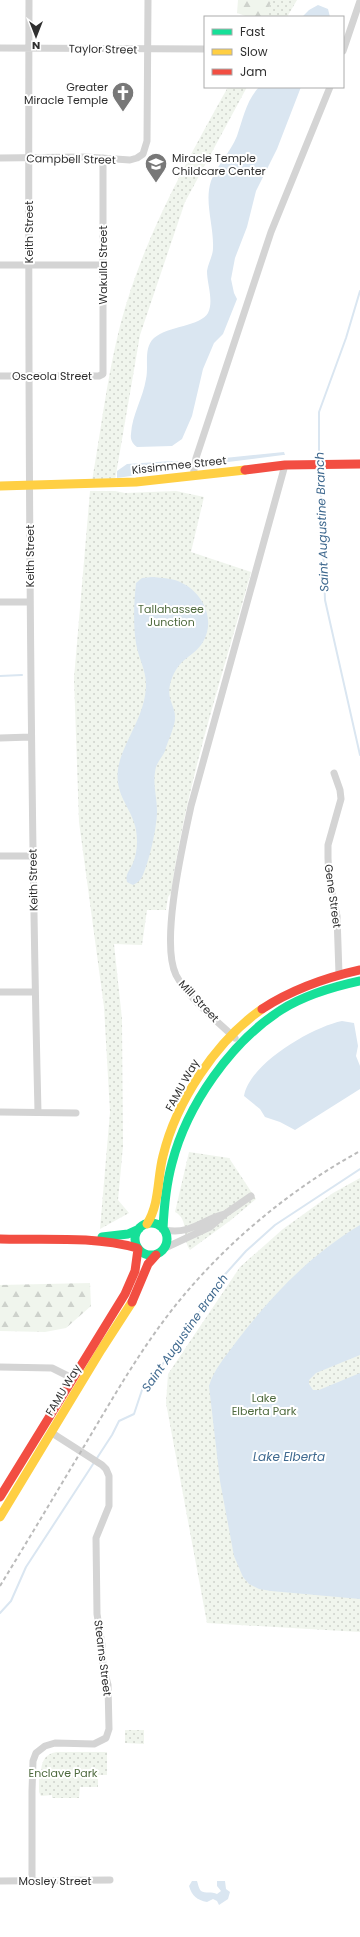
<svg xmlns="http://www.w3.org/2000/svg" width="360" height="1937" font-family="Poppins,sans-serif">
<style>
.forest{fill:url(#forest-firs)}
.park{fill:url(#park-dots)}
.water{fill:#dae6f1}
.lines{fill:none;stroke-linecap:round;stroke-linejoin:round}
.stream{stroke:#dae6f1;stroke-width:2}
.street{stroke:#d4d4d4;stroke-width:7}
.fast{stroke:#16e098;stroke-width:9}
.slow{stroke:#ffcf43;stroke-width:9}
.jam{stroke:#f24e42;stroke-width:9}
.rail{stroke:#bbb;stroke-width:2;stroke-dasharray:4 3;stroke-linecap:butt}
.labels{text-anchor:middle;stroke-width:4;stroke-linejoin:round;paint-order:stroke}
.street-label{font-size:11px;fill:#2f2f2f;stroke:#fff}
.poi-label{font-size:11px;fill:#2f2f2f;stroke:#fff;text-anchor:end}
.park-label{font-size:11px;fill:#4e6a3e;stroke:#fff}
.water-label{font-size:12px;font-style:italic;fill:#3f698f;stroke:#fff}
</style>
<defs>
<pattern id="forest-firs" width="22" height="20" patternUnits="userSpaceOnUse"><rect width="22" height="20" fill="#f0f5ed"/><path d="M5 1l3.5 6h-7zM16 11l3.5 6h-7z" fill="#ced2cc"/></pattern>
<pattern id="park-dots" width="8" height="8" patternUnits="userSpaceOnUse"><rect width="8" height="8" fill="#f0f5ed"/><path d="M2 2h.1M6 6h.1" fill="none" stroke="#ced2cc" stroke-width="1.8" stroke-linecap="round"/></pattern>
</defs>
<rect width="100%" height="100%" fill="#fff"/>
<!-- forest -->
<path class="forest" d="M238 0H288L268 17H248L237 13Z
M90 1283 91 1306 66 1328 45 1332 0 1331V1285Z"/>
<!-- park -->
<path class="park" d="M272 0H297L287 17H264Z
M228 87H247L185 202 140 335 115 480 92 481C101 430 107 377 120 326 142 241 185 164 228 87Z
M90 491H115L125 493 176 491 204 497 191 552 251 572C222 678 186 784 171 893L168 897 166 910H147L142 945 114 944 122 1019 123 1146 118 1200 129 1213 100 1229 110 1112 104 1007 79 822 74 678Z
M189 1152 229 1158 256 1199 231 1220 190 1250C181 1237 190 1220 175 1212Z
M360 1178V1632L207 1623 166 1403 168 1374 240 1267 283 1229 333 1193Z
M125 1730H144V1744L125 1743Z
M57 1752H107V1775H98V1787H80L79 1798H52V1795L41 1796 39 1792V1777L41 1776C41 1764 43 1754 57 1752Z"/>
<!-- water -->
<path class="water" d="M318 5 328 9 330 17H302L309 10Z
M259 87H301L277 149 256 191 247 227 235 258 231 279 234 293 237 299 223 334 214 343 203 369 192 416 182 439 172 446 137 447C133 444 130 440 131 434 132 415 143 398 146 379 149 366 143 348 154 338 168 326 201 326 208 313 214 301 207 284 207 271 208 263 213 256 213 248 214 226 204 202 211 181 217 165 230 153 237 136 243 119 246 101 259 87Z
M284 452 285 455H283L220 463 205 467V460Z
M172 461 185 462V468L117 478V471L127 464Z
M152 577C162 578 173 578 182 583 203 593 216 620 203 642 193 658 179 657 171 681 165 700 176 705 175 719 175 726 167 743 165 751 163 756 158 761 156 767 152 784 157 795 157 812 157 827 149 863 142 877 140 881 137 883 133 885L127 882C125 873 130 871 133 863 137 853 138 842 136 830 132 806 112 795 119 764 126 737 146 714 146 684 146 670 138 657 136 643 133 624 134 602 136 583L142 578Z
M342 1021 354 1023 358 1046 356 1056 360 1066V1089L295 1130 280 1122 265 1117 260 1109 244 1096C249 1064 312 1027 342 1021Z
M360 1225V1355L316 1373 309 1380V1384L313 1390H319L360 1373V1599L271 1591 259 1589 249 1584 243 1577 234 1556 220 1481 209 1386C214 1369 226 1356 236 1342 272 1295 309 1256 360 1225Z
M192 1881H197C198 1884 199 1889 201 1891 205 1894 212 1891 217 1894L221 1891 217 1886V1881H225L226 1889 230 1892 228 1899 219 1905 217 1901 213 1899 207 1902C197 1900 192 1896 189 1886Z"/>
<g class="lines">
<!-- stream -->
<path class="stream" d="M319 462V412L346 338 360 291
M320 469 325 600 360 755
M0 676 22 675
M0 1613 11 1601 26 1567 112 1435 119 1421 134 1414 143 1387 154 1376 189 1328 220 1280 246 1251 275 1225 360 1169"/>
<!-- street -->
<path class="street" d="M29 0C28 371 29 741 38 1112
M0 48 205 49
M343 51 360 1
M0 158 86 157 130 160 137 158 143 154 147 141 148 0
M0 265H103
M0 376H99L103 374V158
M193 476 196 458 271 232 330 87
M0 602H30
M0 738 31 737
M334 773 340 790 341 799 328 845V858L329 880 337 916 339 974
M0 856H33
M0 992H35
M235 1038C216 1020 188 998 176 975 160 942 183 844 191 806L285 465
M0 1112 76 1113
M165 1230C191 1235 201 1220 225 1214
M165 1248 210 1227 225 1214 251 1196
M0 1367 52 1368 72 1378
M0 1881 110 1880
M32 1881V1791L33 1761 36 1753 45 1746 55 1743 94 1744 106 1738 109 1729 108 1685 103 1666 102 1645 97 1614 96 1538 109 1506V1476L106 1469 102 1465 52 1433"/>
<!-- fast -->
<path class="fast" d="M135 1239a16 16 0 1 1 32 0a16 16 0 1 1-32 0Z
M163 1229C164 1207 166 1185 172 1163 187 1105 231 1042 281 1010 305 995 332 987 360 981
M102 1237 128 1234 139 1229"/>
<!-- slow -->
<path class="slow" d="M0 486 136 482 245 470
M147 1224C160 1203 157 1179 163 1156 176 1102 216 1041 262 1009
M0 1517 101 1350 132 1302"/>
<!-- jam -->
<path class="jam" d="M245 470 285 465 360 464
M262 1009C293 989 324 978 360 970
M0 1239C45 1240 94 1236 137 1248
M132 1302 148 1264 156 1255
M0 1497 125 1294 135 1271 138 1249"/>
<!-- rail -->
<path class="rail" d="M0 1586C30 1537 59 1488 89 1438 118 1389 147 1339 184 1295 233 1237 293 1188 360 1151"/>
</g>
<!-- icons -->
<defs>
<g id="church-pin" transform="scale(1.15)"><path d="M0 17L-7.5 6A9.5 9.5 0 1 1 7.5 6Z" fill="#787878" stroke="#fff"/><path d="M-1.2-6h2.4v3.5h3.3v2.4h-3.3V6h-2.4V-.1h-3.3v-2.4h3.3Z" fill="#fff"/></g>
<g id="school-pin" transform="scale(1.15)"><path d="M0 17L-7.5 6A9.5 9.5 0 1 1 7.5 6Z" fill="#787878" stroke="#fff"/><path d="M0-5L7-2L0 1L-7-2ZM-4 1L0 2.5L4 1V4Q0 6-4 4Z" fill="#fff"/></g>
</defs>
<g fill-rule="evenodd">
<use href="#church-pin" x="123" y="93"/>
<use href="#school-pin" x="156" y="164"/>
</g>
<g class="labels">
<!-- street labels -->
<g class="street-label">
<text transform="translate(103 49) rotate(1)" y="4">Taylor Street</text>
<text transform="translate(71 159) rotate(1)" y="4">Campbell Street</text>
<text transform="translate(29 232) rotate(-90)" y="4">Keith Street</text>
<text transform="translate(103 265) rotate(-90)" y="4">Wakulla Street</text>
<text x="52" y="380">Osceola Street</text>
<text transform="translate(179 465) rotate(-6)" y="4">Kissimmee Street</text>
<text transform="translate(30 556) rotate(-90)" y="4">Keith Street</text>
<text transform="translate(33 880) rotate(-91)" y="4">Keith Street</text>
<text transform="translate(333 896) rotate(82)" y="4">Gene Street</text>
<text transform="translate(199 1001) rotate(47)" y="4">Mill Street</text>
<text transform="translate(182 1085) rotate(-61)" y="4">FAMU Way</text>
<text transform="translate(63 1390) rotate(-59)" y="4">FAMU Way</text>
<text transform="translate(103 1658) rotate(83)" y="4">Stearns Street</text>
<text x="55" y="1885">Mosley Street</text>
</g>
<!-- poi labels -->
<g class="poi-label">
<text x="108" y="91">Greater<tspan x="108" dy="13">Miracle Temple</tspan></text>
<text x="172" y="162" text-anchor="start">Miracle Temple<tspan x="172" dy="13">Childcare Center</tspan></text>
</g>
<!-- park labels -->
<g class="park-label">
<text x="171" y="613">Tallahassee<tspan x="171" dy="13">Junction</tspan></text>
<text x="264" y="1402">Lake<tspan x="264" dy="13">Elberta Park</tspan></text>
<text x="63" y="1777">Enclave Park</text>
</g>
<!-- water labels -->
<g class="water-label">
<text transform="translate(322 522) rotate(-92)" y="4">Saint Augustine Branch</text>
<text transform="translate(185 1333) rotate(-55)" y="4">Saint Augustine Branch</text>
<text x="289" y="1461">Lake Elberta</text>
</g>
</g>
<!-- legend -->
<rect x="204" y="16" width="140" height="72" fill="#ffffff" stroke="#acacac"/>
<rect x="212" y="29" width="20" height="6" fill="#16e098" stroke="#acacac"/>
<text x="240" y="36" font-size="12" fill="#2f2f2f">Fast</text>
<rect x="212" y="49" width="20" height="6" fill="#ffcf43" stroke="#acacac"/>
<text x="240" y="56" font-size="12" fill="#2f2f2f">Slow</text>
<rect x="212" y="69" width="20" height="6" fill="#f24e42" stroke="#acacac"/>
<text x="240" y="76" font-size="12" fill="#2f2f2f">Jam</text>
<!-- north arrow -->
<g transform="translate(36 36) rotate(180)" stroke="#ffffff" stroke-width="3" paint-order="stroke">
<path d="M0-3L7 15L0 10L-7 15Z" fill="#2f2f2f"/>
<text y="-6" font-size="11" font-weight="bold" text-anchor="middle" fill="#2f2f2f">N</text>
</g>
</svg>
